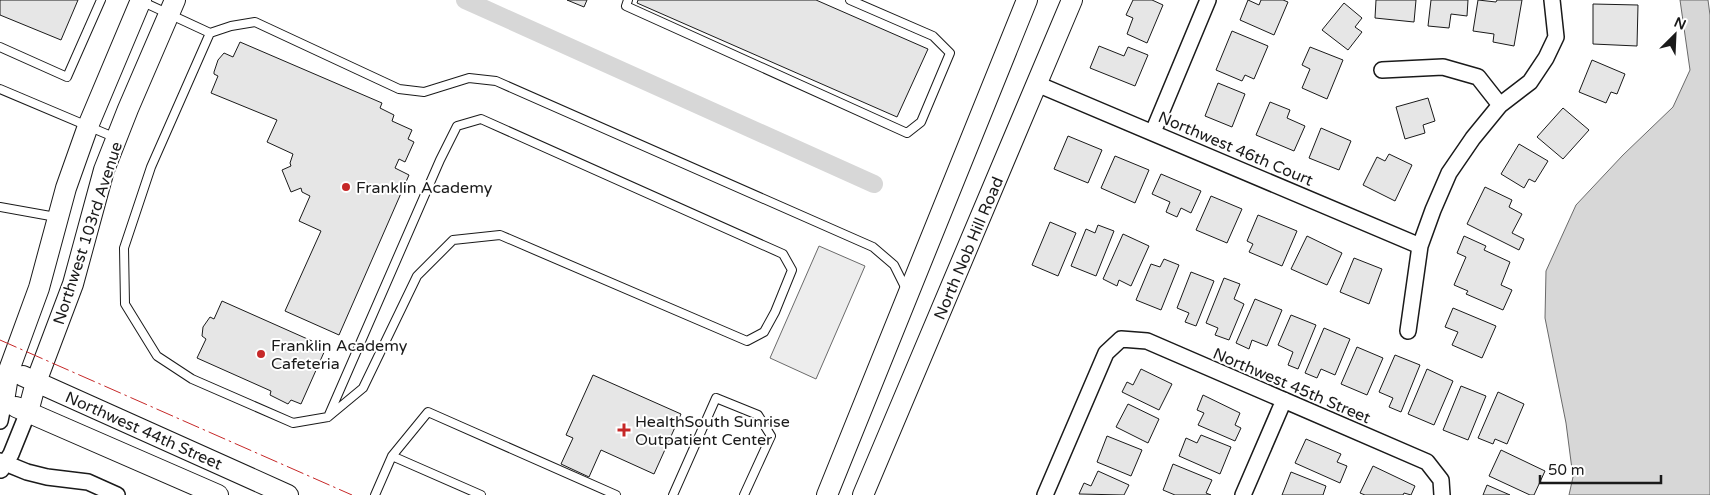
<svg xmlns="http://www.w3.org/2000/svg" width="1710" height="495" font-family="'Varela Round',sans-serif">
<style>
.green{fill:#ededed;stroke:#6a6a6a}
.water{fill:#d7d7d7;stroke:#6a6a6a}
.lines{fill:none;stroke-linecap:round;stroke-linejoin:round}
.canal{stroke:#d7d7d7;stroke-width:18}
.building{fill:#e6e6e6;stroke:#1a1a1a}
.lane-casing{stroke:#1a1a1a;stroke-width:10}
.street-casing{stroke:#1a1a1a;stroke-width:18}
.secondary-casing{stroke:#1a1a1a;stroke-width:22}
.lane{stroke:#fff;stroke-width:8}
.street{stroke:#fff;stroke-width:15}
.secondary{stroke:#fff;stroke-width:20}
.power{stroke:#c62828;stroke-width:1;stroke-dasharray:18 4 2.5 4;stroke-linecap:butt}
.poi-dot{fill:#c62828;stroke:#fff;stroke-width:2}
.labels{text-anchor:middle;stroke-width:4;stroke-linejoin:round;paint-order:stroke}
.street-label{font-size:16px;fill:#1a1a1a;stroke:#fff}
.poi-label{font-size:16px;fill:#1a1a1a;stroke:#fff;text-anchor:start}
</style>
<rect width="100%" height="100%" fill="#fff"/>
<!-- green -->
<path class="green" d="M819 246 865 266 816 379 770 358Z"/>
<!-- water -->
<path class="water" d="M1680 0H1708L1710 15V495H1569L1573 477 1566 423 1545 318 1546 271 1576 205 1623 155 1673 107 1690 70Z"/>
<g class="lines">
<!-- canal -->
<path class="canal" d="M465 0 874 184"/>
</g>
<!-- building -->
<path class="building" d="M0 0H78L61 40 0 15Z
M567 0H587L584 7Z
M638 0H816L928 49 897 117 637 3Z
M1133 0H1152L1163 5 1147 43 1127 34 1133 18 1126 15Z
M1248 0 1259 5 1261 0H1283L1288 2 1274 35 1240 20Z
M1376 0H1416L1414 22 1375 18Z
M1431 0H1468L1467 16 1451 14 1449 28 1428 26Z
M1478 0 1496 2 1497 0H1522L1514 46 1493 42 1494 34 1473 31Z
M1344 3 1362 18 1355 27 1362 32 1348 50 1322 30Z
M1593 4 1638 5 1637 46 1593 44Z
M1232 31 1268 46 1254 79 1245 75 1242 81 1216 70Z
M240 42 382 103 380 108 394 115 392 121 412 130 408 139 414 142 405 162 399 159 395 168 409 175 339 335 285 311 321 231 299 221 310 196 302 192 301 188 291 192 282 170 291 166 290 163 293 154 267 142 277 120 211 93 218 76 214 74V72L218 60 224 53 233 57Z
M1099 46 1124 56 1128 47 1148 55 1135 86 1090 68Z
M1310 47 1343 60 1327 99 1302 88 1310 69 1302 65Z
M1592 60 1625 74 1617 94 1611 92 1606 103 1579 92Z
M1218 83 1245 94 1232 127 1205 116Z
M1428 98 1435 121 1423 125 1425 133 1405 139 1396 107Z
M1270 102 1290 110 1287 118 1305 126 1294 151 1256 135Z
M1563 108 1589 130 1563 159 1537 137Z
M1321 128 1351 141 1339 170 1309 158Z
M1068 136 1102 150 1088 183 1054 169Z
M1519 144 1548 161 1535 182 1529 179 1524 188 1501 174Z
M1389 154 1412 165 1395 201 1363 185 1377 157 1385 161Z
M1115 156 1149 170 1135 203 1101 188Z
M1161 174 1201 191 1191 213 1181 208 1177 217 1166 212 1170 202 1152 194Z
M1485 187 1512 200 1509 207 1522 214 1512 233 1524 239 1519 250 1467 224Z
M1211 196 1242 209 1227 243 1196 230Z
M1258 215 1297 231 1282 266 1249 252 1253 244 1247 241Z
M1050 222 1076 233 1058 276 1032 265Z
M1098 225 1114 231 1096 276 1071 266 1086 229 1095 233Z
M1123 234 1149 246 1131 286 1119 280 1117 286 1103 279Z
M1307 236 1342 253 1327 285 1291 269Z
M1464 236 1486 246 1484 250 1510 262 1501 285 1512 290 1503 310 1466 294 1468 291 1454 285 1466 257 1457 253Z
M1354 258 1382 269 1369 304 1340 292Z
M1164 259 1179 265 1161 310 1136 300 1151 264 1160 267Z
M1191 272 1214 281 1196 326 1185 322 1189 313 1177 308Z
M1224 278 1240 284 1234 299 1244 304 1229 340 1215 335 1218 328 1206 323Z
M1255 299 1282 310 1267 346 1252 340 1249 349 1236 343Z
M222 301 312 341 311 344 325 350 301 404 291 400 288 404 270 395 271 391 197 358 206 339 202 336 203 327 210 317 214 319Z
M1453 308 1496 326 1482 358 1452 345 1458 332 1445 327Z
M1291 315 1316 325 1298 369 1288 365 1293 352 1278 345Z
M1324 328 1350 339 1335 375 1321 369 1317 378 1305 373Z
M1357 347 1383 358 1367 395 1341 384Z
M1395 355 1420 365 1401 412 1389 407 1393 398 1379 392Z
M1141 369 1172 384 1159 410 1122 392 1127 382 1133 385Z
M1427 369 1453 381 1434 425 1408 414Z
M593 375 681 414 654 474 601 450 589 477 561 464 573 438 566 435Z
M1461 386 1486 396 1468 440 1443 430Z
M1498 392 1524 404 1507 444 1495 439 1493 444 1478 438Z
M1203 395 1240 413 1235 425 1241 428 1235 441 1198 425 1204 413 1197 410Z
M1128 404 1159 419 1148 443 1116 427Z
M1201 435 1231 447 1220 474 1179 456 1186 438 1197 443Z
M1107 436 1142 450 1131 476 1097 462Z
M1306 439 1341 454 1337 462 1347 466 1340 483 1295 463Z
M1501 450 1545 471 1534 495H1530L1489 476Z
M1173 464 1212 480 1206 493 1211 495H1175L1163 490Z
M1373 466 1415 486 1411 495 1404 493 1403 495H1365L1360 493Z
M1098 471 1129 485 1124 495 1079 494 1084 483 1091 486Z
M1291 472 1326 486 1323 495H1282Z
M1487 485 1510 495H1483Z"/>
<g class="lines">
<!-- lane casing -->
<g class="lane-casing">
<path id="lane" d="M628 0 626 6 907 133 921 122 950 53 933 36 850 0
M141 1 210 33 151 167 124 248 125 304 157 356 192 379 293 423 328 417 363 388 417 276 453 240 500 235 747 341 764 332 775 312 792 270 783 254 481 119 457 126 440 160 328 417
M210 33 231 26 255 22 399 89 424 92 469 78 496 81 873 247 894 265 907 291
M0 47 67 77 101 0
M0 89 116 138
M0 207 56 217
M392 456 481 495
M375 495 392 456 428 412 616 495
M673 495 716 398 758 415 771 436 744 495"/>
</g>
<!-- street casing -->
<g class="street-casing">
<path id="street" d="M1382 70 1443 67 1478 77 1500 105
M1037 84 1420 246
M1153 132 1208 0
M1408 331 1420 246 1433 210 1449 173 1473 138 1500 105 1530 82 1546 58 1556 37 1552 0
M0 421 4 401
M0 461 27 472 47 477 88 482 117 495
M1 470 11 454 28 412
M1045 495 1106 353 1121 339 1147 341 1427 462 1441 480 1442 495
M1243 495 1284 400"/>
</g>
<!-- secondary casing -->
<g class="secondary-casing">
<path id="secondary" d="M23 376 288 495
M4 401 9 370 39 288 66 188 88 126 141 0
M16 407 218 495
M28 412 36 382 73 284 104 170 128 109 175 0
M827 495 1027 0
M863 495 1072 0"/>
</g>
<!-- lane -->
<use href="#lane" class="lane"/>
<!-- street -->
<use href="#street" class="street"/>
<!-- secondary -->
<use href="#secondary" class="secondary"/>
<!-- power -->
<path class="power" d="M0 340 352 495"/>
</g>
<!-- markers -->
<g class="poi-dot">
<circle cx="346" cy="187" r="5"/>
<circle cx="261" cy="354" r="5"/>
<path d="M621.5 422.5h5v5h5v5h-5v5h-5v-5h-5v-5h5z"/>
</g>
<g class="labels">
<!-- street labels -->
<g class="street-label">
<text transform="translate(1236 148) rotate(23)" y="6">Northwest 46th Court</text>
<text transform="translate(87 233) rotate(-72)" y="6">Northwest 103rd Avenue</text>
<text transform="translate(968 248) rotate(-67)" y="6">North Nob Hill Road</text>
<text transform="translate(1292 385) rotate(23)" y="6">Northwest 45th Street</text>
<text transform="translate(144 430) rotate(24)" y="6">Northwest 44th Street</text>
</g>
<!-- poi labels -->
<g class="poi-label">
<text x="356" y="193">Franklin Academy</text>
<text x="271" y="351">Franklin Academy<tspan x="271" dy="18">Cafeteria</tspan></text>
<text x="635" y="427">HealthSouth Sunrise<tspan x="635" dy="18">Outpatient Center</tspan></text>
</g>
</g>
<!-- north arrow -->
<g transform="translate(1675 35) rotate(24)" stroke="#ffffff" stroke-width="4" paint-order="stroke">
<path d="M0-4L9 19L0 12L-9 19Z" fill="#1a1a1a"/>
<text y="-8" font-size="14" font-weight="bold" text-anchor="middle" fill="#1a1a1a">N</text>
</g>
<!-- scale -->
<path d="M1540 475v8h121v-8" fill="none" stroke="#1a1a1a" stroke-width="2.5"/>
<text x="1548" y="475" font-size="15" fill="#1a1a1a" stroke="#ffffff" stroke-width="4" paint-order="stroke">50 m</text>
</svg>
